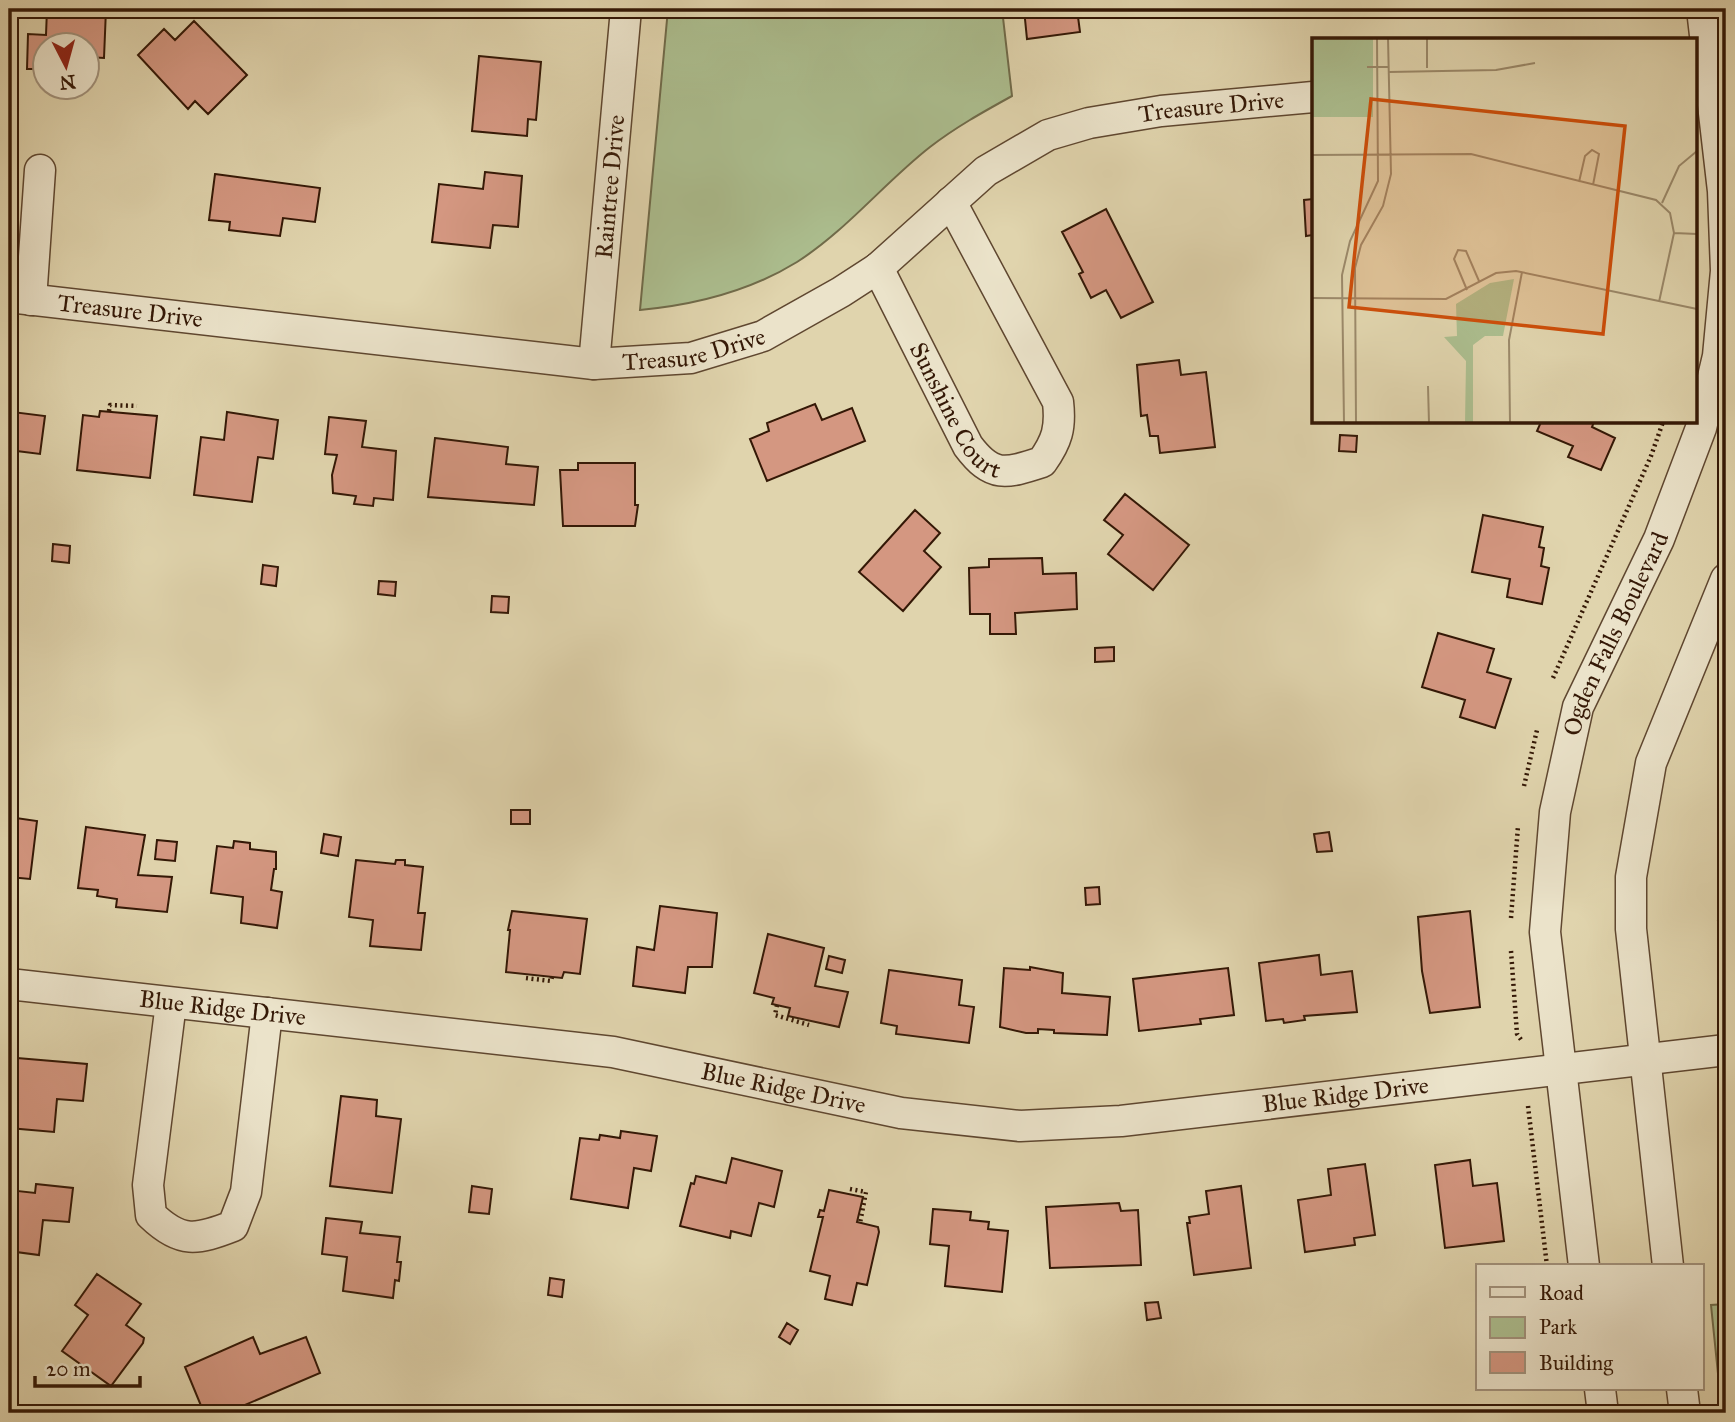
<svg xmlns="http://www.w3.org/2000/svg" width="1735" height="1422" font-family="'IM FELL Great Primer',serif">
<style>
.green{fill:#acbe8f;stroke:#706b4a;stroke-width:2}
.building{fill:#d49781;stroke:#341806;stroke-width:2}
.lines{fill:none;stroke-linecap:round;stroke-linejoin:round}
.minor-casing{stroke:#5f4730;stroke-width:33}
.path{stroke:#341806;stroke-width:4.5;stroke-dasharray:2 3.5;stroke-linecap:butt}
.minor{stroke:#ebe3ca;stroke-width:30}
.labels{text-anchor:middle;stroke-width:6;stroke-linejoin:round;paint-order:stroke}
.street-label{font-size:24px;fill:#341806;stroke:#ebe3ca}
.inset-road{fill:none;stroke:#9b896a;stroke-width:2}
.view{fill:#cd4f0b;fill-opacity:0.15;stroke:#cd4f0b;stroke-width:3.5}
.inset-edge{fill:none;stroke:#341806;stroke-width:3.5}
</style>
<rect width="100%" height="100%" fill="#e0d4ad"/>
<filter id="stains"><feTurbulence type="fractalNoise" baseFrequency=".00286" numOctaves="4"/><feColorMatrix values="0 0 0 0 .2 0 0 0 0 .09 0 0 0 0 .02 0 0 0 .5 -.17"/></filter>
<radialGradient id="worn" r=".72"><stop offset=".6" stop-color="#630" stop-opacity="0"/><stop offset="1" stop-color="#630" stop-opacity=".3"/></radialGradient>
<!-- green -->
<path class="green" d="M668 9H1002L1012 96C983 112 956 127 930 147 884 183 847 230 797 262 750 291 694 305 640 310Z
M1726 1304V1413H1722L1711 1305Z"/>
<!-- building -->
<path class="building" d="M47 9H106L104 58 88 57V46H46V69H27L28 34 46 35Z
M493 9H492H554L553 15Z
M1024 9H1077L1080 32 1027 39Z
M194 21 247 75 208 114 195 101 188 109 138 55 164 29 175 40Z
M479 56 541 62 536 120 528 119 527 136 472 131Z
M485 172 522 176 518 227 493 225 490 248 432 242 439 184 483 189Z
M215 174 320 188 315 222 283 218 280 236 229 230 230 222 209 220Z
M1313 199V235L1306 236 1304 200Z
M1106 209 1153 302 1121 318 1106 290 1091 298 1079 274 1083 272 1062 232Z
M1179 360 1181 375 1206 372 1215 447 1160 453 1158 436H1150L1147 415 1141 416 1137 365Z
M9 402 13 403 12 412 45 416 40 454 9 450Z
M815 404 822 420 852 408 865 441 767 481 750 439 769 431 767 423Z
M100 411 157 416 150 478 77 470 83 415 99 417Z
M227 412 278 420 273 459 258 457 252 502 194 495 201 437 224 440Z
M329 417 366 421 362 447 396 451 393 500 374 498 373 506 354 504 356 496 333 493 332 475 337 455 325 454Z
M1541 422H1594L1592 427 1615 438 1601 470 1568 457 1573 446 1537 431Z
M1340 435 1357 436 1356 452 1339 451Z
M435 438 508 447 506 464 538 467 534 505 428 497Z
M578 463H635V505H638L635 526H563L560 470H578Z
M1125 494 1189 545 1153 590 1108 554 1123 535 1104 520Z
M915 510 940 533 924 551 941 567 903 611 859 572Z
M1483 515 1543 527 1539 547 1544 548 1541 566 1549 568 1542 604 1507 597 1510 579 1472 572Z
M53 544 70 546 69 563 52 561Z
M1042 558 1043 574 1076 573 1077 609 1015 613 1016 634H990V614H970L969 568 989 567V559Z
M263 565 278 567 276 586 261 584Z
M379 581 396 582 395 596 378 594Z
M492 596 509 597 508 613 491 612Z
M1438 633 1494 649 1487 672 1511 679 1495 728 1460 717 1465 700 1422 687Z
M1114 647V661L1095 662V648Z
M511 810H530V824H511Z
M9 817 37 821 30 879 9 877Z
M86 827 145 835 138 875 172 877 167 912 116 907 117 899 97 896 98 890 78 888Z
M1329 832 1332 851 1317 852 1314 834Z
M324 834 341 837 338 856 321 853Z
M157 840 177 842 175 861 155 859Z
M234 841 250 843V849L276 852V869H274L271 890 282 892 277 928 241 923 243 897 211 893 217 846 233 848Z
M356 860 395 864 396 860H405V865L423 867 418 913H425L421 950 370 946 373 920 349 917Z
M1099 887 1100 904 1086 905 1085 888Z
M660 906 717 913 712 967H688L685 993 633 986 637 947 654 950Z
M512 911 587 919 580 974 564 972 562 978 506 972 510 930H508Z
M1470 911 1480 1007 1430 1013 1422 971 1418 917Z
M1726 920V958H1723L1718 921Z
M768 934 824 948 815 986 848 992 839 1027 788 1016 790 1008 772 1004 774 998 754 993Z
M1319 955 1321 975 1352 971 1357 1012 1304 1016 1305 1020 1284 1023 1283 1019 1266 1021 1259 963Z
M829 956 845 960 842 973 826 969Z
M1030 967 1063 973 1062 993 1110 997 1107 1035 1054 1033V1030L1038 1029V1033H1026L1000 1027 1004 968 1030 970Z
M1228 968 1234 1015 1200 1019 1201 1024 1139 1031 1133 979Z
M889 970 962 980 959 1005 974 1007 969 1043 896 1034 897 1026 881 1023Z
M17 1058 87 1064 83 1101 57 1099 54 1132 9 1128V1077L14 1078Z
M341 1096 377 1100 376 1116 401 1119 392 1193 330 1186Z
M621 1131 657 1136 651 1171 634 1168 628 1208 571 1199 580 1138 599 1140 600 1135 620 1138Z
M732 1158 782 1171 774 1207 759 1203 751 1236 731 1231 730 1238 680 1226 691 1183 694 1184 696 1176 726 1183Z
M1470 1160 1473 1186 1497 1183 1504 1241 1445 1248 1435 1165Z
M1365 1164 1375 1235 1354 1238 1355 1245 1305 1252 1298 1200 1331 1195 1328 1169Z
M36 1184 73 1188 69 1222 43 1220 39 1255 9 1251V1190L35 1193Z
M472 1186 492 1189 489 1214 469 1212Z
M1241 1186 1251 1268 1194 1275 1187 1223H1190L1189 1217 1209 1214 1206 1191Z
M829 1190 863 1197 857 1222 878 1227 879 1232 867 1285 857 1283 852 1305 825 1299 830 1276 810 1271 823 1217H818L820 1210 824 1211Z
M1119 1203 1121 1211 1138 1210 1141 1265 1050 1268 1046 1207Z
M933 1209 971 1212 970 1220 989 1222 988 1229 1008 1231 1002 1292 945 1286 949 1246 930 1244Z
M326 1218 362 1222 360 1233 400 1237 397 1262H401L399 1281 395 1280 393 1298 343 1291 347 1257 322 1254Z
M97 1274 141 1304 126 1325 144 1338 143 1343 111 1386 62 1351 88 1315 75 1305Z
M550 1278 564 1280 562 1297 548 1295Z
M1158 1302 1161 1318 1147 1320 1145 1303Z
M787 1323 798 1330 790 1344 779 1337Z
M253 1337 260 1354 306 1337 320 1373 226 1413H204L185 1367Z"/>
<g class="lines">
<!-- minor casing -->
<g class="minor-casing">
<g id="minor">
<path id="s1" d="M878 268 968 446C992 478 1005 474 1042 462 1057 441 1061 428 1058 402L951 202"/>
<path id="s2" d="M9 297 594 364 691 358 763 336 841 292 878 268 986 171 1048 135 1089 123 1161 111 1313 97"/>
<path d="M31 300 40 170"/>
<path id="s3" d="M594 364 626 9"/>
<path id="s4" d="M9 984 613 1052 901 1113 1020 1126 1121 1121 1726 1050"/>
<path d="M171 1003 148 1185 151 1215C181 1244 197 1240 233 1226L246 1192 267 1013"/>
<path id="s5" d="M1584 1266 1545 932 1555 812 1578 707 1659 539 1701 428 1718 356 1726 271 1723 191 1702 9"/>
<path d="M1668 1266 1631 929V877L1651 763 1726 579"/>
<path d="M1600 1389 1603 1413"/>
<path d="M1682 1389 1685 1413"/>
</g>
</g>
<!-- path -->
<path class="path" d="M109 411 110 405 137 406
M1553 678 1651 456 1663 422
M1524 786 1537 730
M1511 918 1518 826
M1511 951 1517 1034 1522 1041
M526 978 551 981 552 977
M777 1005 775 1015 809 1025
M1528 1106 1547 1266
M850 1189 866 1192 860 1223"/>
<!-- minor -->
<use href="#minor" class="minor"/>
</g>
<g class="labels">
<!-- street labels -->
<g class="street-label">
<text dy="8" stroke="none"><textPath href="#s2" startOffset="1278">Treasure Drive</textPath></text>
<text dy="8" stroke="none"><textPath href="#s3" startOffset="178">Raintree Drive</textPath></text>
<text dy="8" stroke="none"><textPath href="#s2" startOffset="122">Treasure Drive</textPath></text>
<text dy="8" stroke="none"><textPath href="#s2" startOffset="690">Treasure Drive</textPath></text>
<text dy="8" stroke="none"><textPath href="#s1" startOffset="163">Sunshine Court</textPath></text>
<text dy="8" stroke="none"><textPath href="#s5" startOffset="646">Ogden Falls Boulevard</textPath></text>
<text dy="8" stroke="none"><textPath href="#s4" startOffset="215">Blue Ridge Drive</textPath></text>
<text dy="8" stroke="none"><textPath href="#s4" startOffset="782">Blue Ridge Drive</textPath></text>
<text dy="8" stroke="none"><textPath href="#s4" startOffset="1349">Blue Ridge Drive</textPath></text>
</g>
</g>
<!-- overview -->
<g transform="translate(1312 38)">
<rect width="385" height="385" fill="#e0d4ad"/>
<path d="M0 0H61V79H0ZM202 241 191 298H173L161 307V385H153L154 323 132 299 145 298 144 266 178 245Z" fill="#acbe8f"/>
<path class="inset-road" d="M115 0V30M55 29H77M77 34 184 32 223 25M0 117 159 116 344 162 358 175 362 195 347 264M267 144 273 118 280 112 287 116 281 147M350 165 367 128 385 113M362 195 385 196M155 252 142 221 146 212 154 213 167 243M0 260 134 261 184 235 204 233 385 271M116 348 117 385M32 385 30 237 38 203 66 143 65 0M44 385 43 230 49 207 71 168 79 136 76 0M198 385 197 302 210 234"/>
<path class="view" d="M59 61 313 88 291 296 37 269Z"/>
<rect width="385" height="385" class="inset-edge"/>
</g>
<!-- margin -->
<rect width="1735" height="1422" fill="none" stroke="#e0d4ad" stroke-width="35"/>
<rect x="10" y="10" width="1714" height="1401" fill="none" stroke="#341806" stroke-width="3.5"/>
<rect x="18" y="18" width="1700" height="1387" fill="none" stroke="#341806" stroke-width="2"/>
<!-- legend -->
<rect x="1476" y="1264" width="228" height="126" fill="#ebe3ca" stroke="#a2927c" stroke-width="2"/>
<rect x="1490" y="1287" width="35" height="10" fill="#ebe3ca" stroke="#a2927c" stroke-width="2"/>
<text x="1539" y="1300" font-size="21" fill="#341806">Road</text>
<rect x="1490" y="1317" width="35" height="21" fill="#acbe8f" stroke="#a2927c" stroke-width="2"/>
<text x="1539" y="1334" font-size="21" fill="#341806">Park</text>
<rect x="1490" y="1352" width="35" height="21" fill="#d49781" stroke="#a2927c" stroke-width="2"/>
<text x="1539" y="1370" font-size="21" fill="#341806">Building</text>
<!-- north arrow -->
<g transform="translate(66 66) rotate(174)"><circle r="33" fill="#ebe3ca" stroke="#a2927c" stroke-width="2"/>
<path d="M0-5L12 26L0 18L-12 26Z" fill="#8f2418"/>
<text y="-10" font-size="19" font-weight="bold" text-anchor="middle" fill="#341806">N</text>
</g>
<!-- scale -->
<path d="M35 1376v10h105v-10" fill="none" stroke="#341806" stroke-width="3.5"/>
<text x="46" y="1376" font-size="21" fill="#341806" stroke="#ebe3ca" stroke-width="5" paint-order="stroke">20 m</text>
<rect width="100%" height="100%" filter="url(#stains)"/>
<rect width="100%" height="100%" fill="url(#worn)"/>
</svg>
